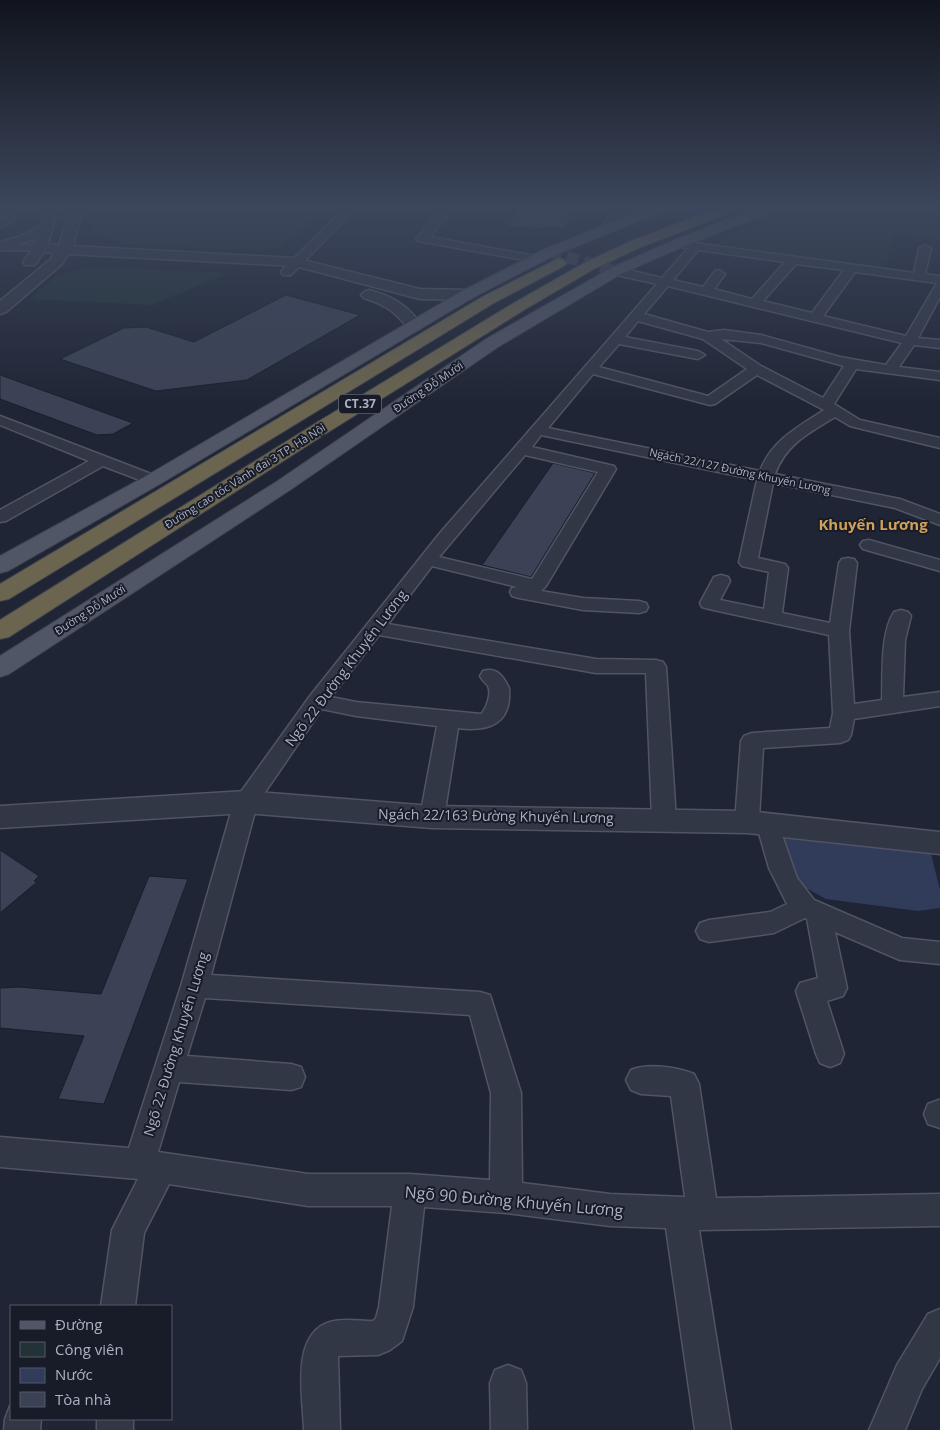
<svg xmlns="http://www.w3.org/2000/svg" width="940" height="1430" font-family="'Open Sans',sans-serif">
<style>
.green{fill:#223237}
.water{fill:#313b5a}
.building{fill:#3b4255;stroke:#1a1e2b}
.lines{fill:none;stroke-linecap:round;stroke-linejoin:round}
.minor-tunnel{stroke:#3b4151;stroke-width:12;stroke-dasharray:12 5.5;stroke-linecap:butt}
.minor-casing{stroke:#505464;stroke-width:3}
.tertiary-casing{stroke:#505464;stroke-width:3}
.primary-casing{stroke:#3c404f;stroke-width:2}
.motorway-casing{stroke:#3d414f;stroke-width:2}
.minor{fill:#323745;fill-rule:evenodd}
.tertiary{fill:#323745;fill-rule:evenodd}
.primary{fill:#505665;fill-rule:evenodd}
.motorway{fill:#6b654f;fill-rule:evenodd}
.labels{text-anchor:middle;stroke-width:4;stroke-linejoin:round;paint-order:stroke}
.far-street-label{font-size:11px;fill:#acb1c3;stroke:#181c29}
.shield{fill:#181c29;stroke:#808495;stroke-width:1}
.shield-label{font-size:12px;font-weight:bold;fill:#acb1c3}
.street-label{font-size:14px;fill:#acb1c3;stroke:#181c29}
.neighbourhood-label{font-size:15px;font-weight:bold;fill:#d0a059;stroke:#181c29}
.near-street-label{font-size:16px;fill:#acb1c3;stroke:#181c29}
</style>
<rect width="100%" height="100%" fill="#1f2534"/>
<!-- green -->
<path class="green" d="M95 206H328L280 248 253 251 128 245 93 234 89 217Z
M810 206H940V240L893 235 886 269 728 247 720 243 732 234Z
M107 267 228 273 152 305 31 299 56 276 80 269Z"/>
<!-- water -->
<path class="water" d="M780 835 929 846 940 890V908L918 911 826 899 799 884Z"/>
<!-- building -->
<path class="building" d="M521 206H563L575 208 565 228 544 227 543 229 507 226Z
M286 295 360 315 247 380 156 391 60 359 124 328 146 327 194 342Z
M0 375 133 423 113 434 97 435 0 399Z
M553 463 595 473 531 577 482 565Z
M0 850 39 876 34 881 37 882 0 913Z
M149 876 188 879 104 1104 58 1099 84 1036 0 1028V988L19 987 101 994Z"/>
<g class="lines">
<!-- minor-tunnel -->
<path class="minor-tunnel" d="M550 252 616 271"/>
<!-- minor casing -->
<g class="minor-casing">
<path id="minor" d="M10 206H20L13 220 0 228V220L5 216Z
M347 206H358L291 275H283L281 272 283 269Z
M444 206H455L430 237 535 256 541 259 535 262 418 241 416 239 418 237Z
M614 206H624L611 230H603L602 228Z
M680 241 914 273 919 248 925 245 931 248 925 274 940 276V297L918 338 940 340V348L914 345 899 367 940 372V380L856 369 834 404 860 420 940 438V448L850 426 835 417C809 433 786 444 775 474L900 499 940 514V525L895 508 773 483 758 558 785 564 788 568 782 613 830 623 839 563 842 559 848 558 854 559 857 563 849 631 854 704 882 700C883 676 880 633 894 612L901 610 908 612 911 616 905 640 903 697 940 692V706L854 719 851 735 848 740 840 743 763 748 759 819 768 815 776 818 797 878 814 900 902 938 940 942V964L900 960 835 932 847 988 843 996 827 1001 844 1054 840 1063 830 1067 820 1063 816 1054 796 991 800 983 818 978 807 919 805 918 774 933 709 942 700 939 696 931 700 923 709 920 770 912 787 904 769 868 757 826 755 828 747 831 739 828 735 822 741 741 744 736 752 733 830 728 833 713 829 635 709 609 702 607 700 603 714 577 721 575 728 577 730 581 720 600 764 609 769 572 742 566 739 562 757 480 541 435 532 447 614 466 616 469 546 586 541 591 583 598 639 601 646 603 648 607 646 611 639 613 583 610 519 598 512 596 510 592 512 588 517 587 432 566 388 624 596 659 656 660 663 662 666 667 676 819 672 825 664 828 656 825 652 819 646 673H596L379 635 331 697 356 702 481 714C486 709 492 694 488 686 486 683 482 680 480 676L483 671C497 667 503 676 509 688 512 724 489 732 458 728L444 817 440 823 432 826 424 823 420 817 437 726 356 716 322 709 257 804 211 975 480 992 490 995 521 1093 522 1183 610 1194 685 1197 671 1096 641 1094 631 1090 626 1080 631 1070C649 1063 676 1067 694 1074L699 1084 716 1198 940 1194V1226L699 1230 731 1430H695L666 1228 610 1226 506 1213 424 1207 413 1307 402 1341 390 1350 378 1355 338 1356 340 1430H304C303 1397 290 1334 330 1322 342 1318 360 1321 373 1321L376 1318 379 1307 392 1206H308L169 1184 144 1233 135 1306H101L112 1230 138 1179 0 1167V1137L129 1148 181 986 234 802 238 796 310 696 440 533 657 284 612 274 610 271 612 268 616 267 662 278 688 248 676 246 674 244 676 242ZM698 250 785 262 752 299 714 289 725 274 719 270 715 271 703 287 673 280ZM796 264 844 270 812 313 763 301ZM855 272 937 283 906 336 823 316ZM668 286 902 343 886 365 840 357 761 335 724 330 708 332 644 314ZM638 321 703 339 747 369 708 396 599 367 619 344 698 359 705 355 698 351 625 337ZM721 339 761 343 844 366 823 398 761 366ZM593 374 710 405 715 404 757 375 824 410C798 427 772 440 760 471L548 428ZM525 455 598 472 532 579 439 557ZM205 998 470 1015 491 1093 490 1180 410 1174H308L158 1152 179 1082 291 1090 301 1087 305 1077 301 1067 291 1064 187 1056Z
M0 244 40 245 46 248 40 251 0 250Z
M0 416 159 477 161 480 159 483 153 485 103 466 6 521 0 522V510L89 461 0 425Z
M869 540 940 560V571L863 549 860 545 863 541Z
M939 1100H940V1128L928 1124 924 1114 928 1104Z
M940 1309V1358L922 1389 905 1430H869L897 1365 928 1314Z
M508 1365 521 1370 526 1383 527 1430H491L490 1383 495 1370Z
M10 1406 11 1419H41L40 1430H4L5 1419Z
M97 1419H133V1430H97Z"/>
</g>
<!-- tertiary casing -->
<g class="tertiary-casing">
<path id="tertiary" d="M47 206H59L48 244 59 245 71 206H83L73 246 295 258 420 289 467 290 472 292 475 295 472 298 467 300 420 299 295 266 68 254 62 264 6 312 0 314V301L51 259 54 253 44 252 35 265H25L23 262 33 248 36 239 0 250V242L18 237 40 226Z
M369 290C392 296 409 306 422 326L420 329H408C397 312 383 304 364 298L361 295 364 292Z
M246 791 432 806 747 811 940 832V854L747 833 432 828 246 813 0 828V806Z"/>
</g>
<!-- primary casing -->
<g class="primary-casing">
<path id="primary" d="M651 206H670L668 209 555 255 474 297 160 484 8 571 0 573V556L146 476 462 291 545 249Z
M762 206H781L779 209 682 247 621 274 498 347 290 490 9 674 0 677V656L276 482 486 339 611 268 672 241Z"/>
</g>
<!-- motorway casing -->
<g class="motorway-casing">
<path id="motorway" d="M723 206H742L740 209 641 247 594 269 524 310 330 431 9 637 0 639V620L316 423 512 304 584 263 631 241Z
M559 258 564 260 567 263 564 266 494 303 9 599 0 601V584L482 297Z"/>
</g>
<!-- minor -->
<use href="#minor" class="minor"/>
<!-- tertiary -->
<use href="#tertiary" class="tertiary"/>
<!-- primary -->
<use href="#primary" class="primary"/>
<!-- motorway -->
<use href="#motorway" class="motorway"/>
</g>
<!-- sky -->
<linearGradient id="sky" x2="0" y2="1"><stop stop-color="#11141d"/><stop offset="0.51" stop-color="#3c465c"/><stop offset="1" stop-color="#3c465c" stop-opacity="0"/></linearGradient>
<rect width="940" height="406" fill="url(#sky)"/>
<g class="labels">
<!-- far-street labels -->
<g class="far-street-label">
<text transform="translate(428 387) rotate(-34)" y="4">Đường Đỗ Mười</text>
<text transform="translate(740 471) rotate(12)" y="4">Ngách 22/127 Đường Khuyến Lương</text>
<text transform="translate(245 476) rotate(-32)" y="4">Đường cao tốc Vành đai 3 TP. Hà Nội</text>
<text transform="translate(90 610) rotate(-33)" y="4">Đường Đỗ Mười</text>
</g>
<!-- shield labels -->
<rect class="shield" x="339" y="394.5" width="42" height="19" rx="4"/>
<g class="shield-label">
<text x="360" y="408">CT.37</text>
</g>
<!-- street labels -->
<g class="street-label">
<text transform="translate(346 668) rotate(-53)" y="5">Ngõ 22 Đường Khuyến Lương</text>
<text transform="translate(496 816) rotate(1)" y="5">Ngách 22/163 Đường Khuyến Lương</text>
<text transform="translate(176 1044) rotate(-73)" y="5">Ngõ 22 Đường Khuyến Lương</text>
</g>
<!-- neighbourhood labels -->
<g class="neighbourhood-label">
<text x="873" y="530">Khuyến Lương</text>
</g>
<!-- near-street labels -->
<g class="near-street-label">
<text transform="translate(514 1201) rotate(5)" y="6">Ngõ 90 Đường Khuyến Lương</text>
</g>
</g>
<!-- legend -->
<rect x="10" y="1305" width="162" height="115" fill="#181c29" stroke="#535867"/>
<rect x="20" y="1321" width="25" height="8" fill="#505665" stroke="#535867"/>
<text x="55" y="1330" font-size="15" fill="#acb1c3">Đường</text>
<rect x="20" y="1342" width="25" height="15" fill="#223237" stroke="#535867"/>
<text x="55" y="1355" font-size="15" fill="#acb1c3">Công viên</text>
<rect x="20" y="1368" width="25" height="15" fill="#313b5a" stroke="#535867"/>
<text x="55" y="1380" font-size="15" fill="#acb1c3">Nước</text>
<rect x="20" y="1392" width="25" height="15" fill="#3b4255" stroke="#535867"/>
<text x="55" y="1405" font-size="15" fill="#acb1c3">Tòa nhà</text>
</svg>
